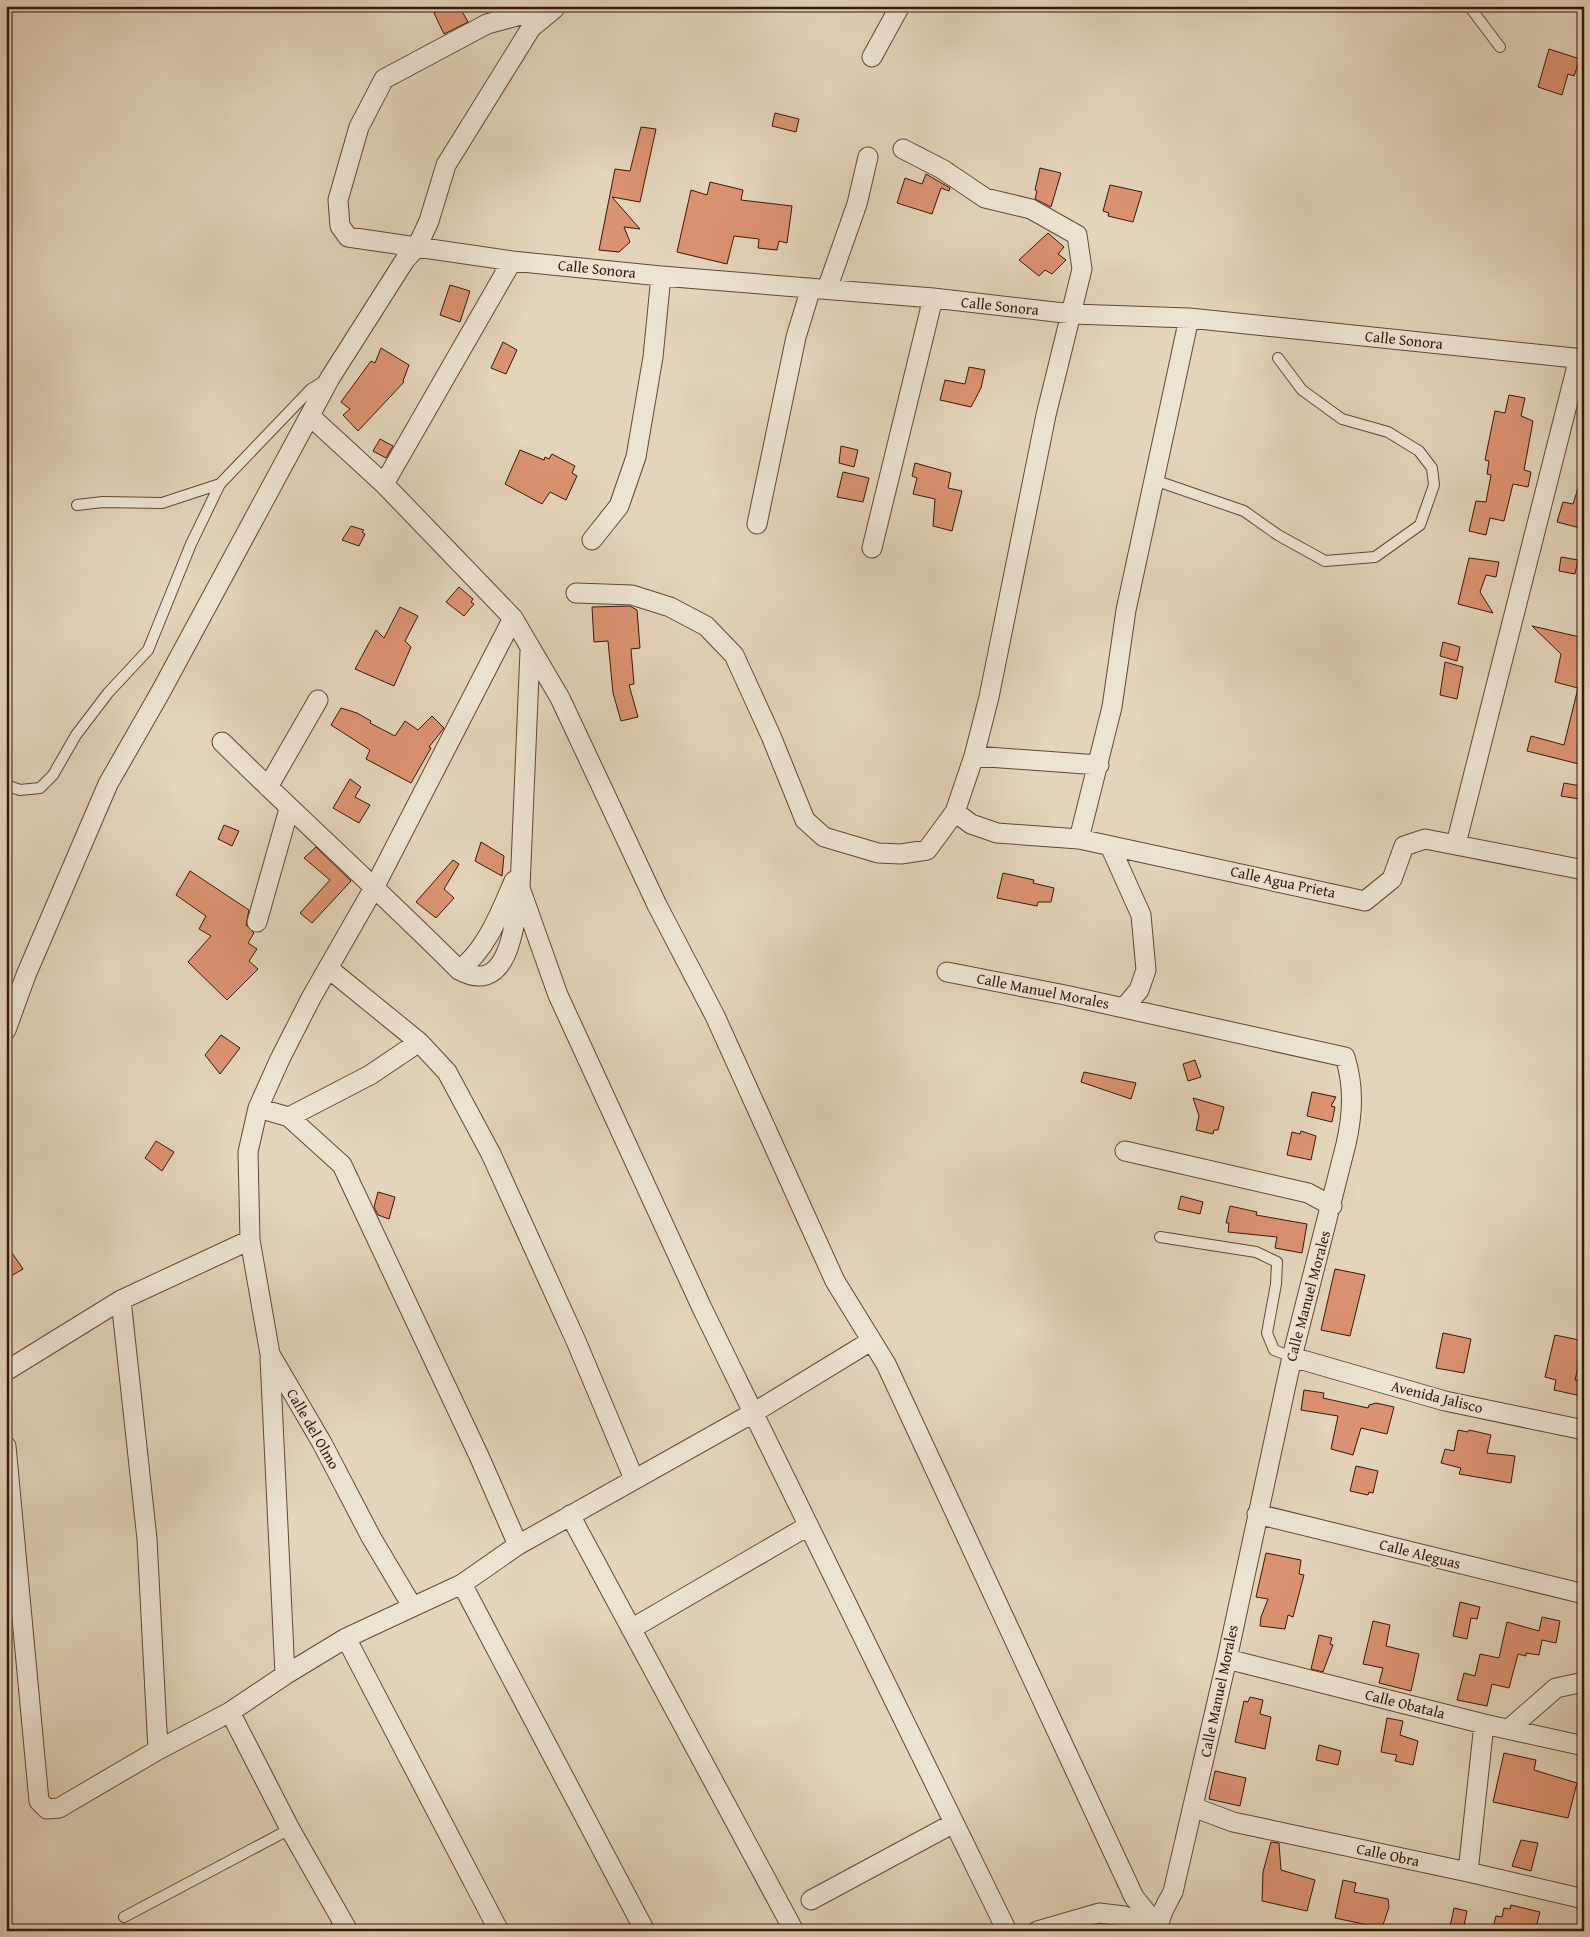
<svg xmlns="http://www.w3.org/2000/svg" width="1590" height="1937" font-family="'Gentium Book Plus',serif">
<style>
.building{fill:#db9271;stroke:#381609}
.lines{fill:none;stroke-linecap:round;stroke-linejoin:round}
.service-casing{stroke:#634635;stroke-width:12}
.minor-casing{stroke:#634635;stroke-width:21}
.service{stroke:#ede3d2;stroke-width:10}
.minor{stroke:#ede3d2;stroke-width:19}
.labels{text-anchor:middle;stroke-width:4;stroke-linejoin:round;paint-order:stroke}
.street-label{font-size:15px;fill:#381609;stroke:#ede3d2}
</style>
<rect width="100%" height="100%" fill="#e3d4ba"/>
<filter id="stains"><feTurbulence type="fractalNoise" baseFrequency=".004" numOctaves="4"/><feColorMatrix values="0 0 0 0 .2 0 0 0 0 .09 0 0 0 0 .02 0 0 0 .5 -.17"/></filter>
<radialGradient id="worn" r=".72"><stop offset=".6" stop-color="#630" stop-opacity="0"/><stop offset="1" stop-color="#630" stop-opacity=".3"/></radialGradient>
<!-- building -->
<path class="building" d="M447 6H459L468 22 444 34 434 13Z
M1549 49 1580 59 1574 76 1568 74 1562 95 1538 87Z
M775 113 799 119 796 132 772 126Z
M641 127 656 129 640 202 612 197 640 229 624 227 630 242 619 252 599 250 615 169 630 171Z
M1040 168 1061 173 1051 207 1035 199 1037 191 1035 190Z
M926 174 950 188 949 191 941 188 932 214 897 203 905 178 922 184Z
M710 182 743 190 741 200 792 206 787 243 779 241 777 250 758 248 759 239 734 236 727 264 677 252 691 190 707 195Z
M1110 185 1142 192 1133 222 1108 216 1109 213 1103 211Z
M1048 233 1064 247 1058 254 1066 260 1052 274 1045 270 1039 276 1019 260Z
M450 285 470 291 460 322 440 315Z
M503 342 517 350 506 374 491 368Z
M381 348 409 365 403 381 404 382 358 431 343 415 350 409 341 402 371 361 375 363Z
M969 367 985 370 981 388 971 407 940 400 945 380 965 384Z
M1509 395 1525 398 1521 416 1533 421 1524 470 1531 472 1528 487 1513 484 1504 521 1490 518 1486 535 1469 531 1476 501 1486 502 1491 475 1487 474 1489 461 1485 460 1495 411 1505 413Z
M380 439 393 446 386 458 373 451Z
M841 446 858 450 854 467 839 463Z
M520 450 544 460 545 457 549 459 552 454 575 466 572 473 577 476 566 500 550 492 542 504 505 484Z
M915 463 951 473 948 488 962 491 952 531 933 526 935 499 913 494 917 478 912 476Z
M843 472 869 478 863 502 837 497Z
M1581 479H1584V529L1557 522 1563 502 1573 504Z
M351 526 364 530 362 532 365 534 359 546 342 540Z
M1561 557 1578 560 1575 574 1559 571Z
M1469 558 1499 562 1496 577 1486 575 1480 592 1493 613 1458 604Z
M459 587 473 599 471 602 474 604 464 616 446 602Z
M630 606 637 610 640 648 631 649 634 684 629 685 638 717 621 721 613 693 608 641 594 642 592 607Z
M400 607 418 616 405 641 411 647 394 686 355 669 376 630 384 638Z
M1532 626 1584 638V744L1579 764 1527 751 1531 736 1564 745 1578 688 1555 682 1561 654Z
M1443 642 1460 647 1457 661 1440 656Z
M1445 662 1463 667 1457 699 1440 695Z
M341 708 357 713 371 721 370 723 395 736 405 721 418 730 432 716 444 728 429 747 431 748 411 783 366 759 370 750 331 725Z
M350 779 361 787 355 797 370 805 359 823 333 808Z
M1564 783 1581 786 1579 799 1561 796Z
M224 825 239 831 232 846 218 839Z
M481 842 504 856 502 876 475 861Z
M316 847 351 881 312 923 300 913 330 880 304 858Z
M453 860 459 864 444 889 454 898 436 918 416 902Z
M190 871 249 910 246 925 254 933 248 943 257 949 249 961 258 969 227 1000 188 962 211 936 199 929 206 916 176 895Z
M1003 873 1034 880 1033 883 1054 888 1051 902H1038L1037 906 997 898Z
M221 1035 240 1048 220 1074 205 1055Z
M1195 1060 1201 1077 1188 1081 1183 1064Z
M1084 1072 1136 1083 1131 1099 1081 1082Z
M1312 1092 1336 1097 1331 1106 1335 1107 1332 1122 1307 1116Z
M1193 1098 1224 1107 1218 1130H1214L1213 1134 1196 1130 1199 1116Z
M1301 1131 1316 1136 1311 1160 1287 1155 1292 1132 1300 1134Z
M156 1141 174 1152 162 1171 145 1158Z
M378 1192 395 1197 389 1219 378 1215 374 1207Z
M1181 1196 1203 1202 1200 1214 1178 1209Z
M1230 1206 1257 1212 1256 1215 1307 1224 1302 1253 1275 1248 1277 1237 1228 1232 1229 1223H1226Z
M6 1244 23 1269 6 1279Z
M1335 1269 1365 1275 1350 1336 1321 1330Z
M1443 1333 1471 1339 1464 1373 1436 1368Z
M1555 1335 1584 1341 1575 1380 1584 1382 1581 1396 1554 1390 1556 1380 1545 1377Z
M1304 1390 1324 1393 1323 1398 1368 1408 1369 1405 1376 1403 1394 1407 1387 1434 1361 1428 1353 1455 1331 1449 1338 1416 1301 1410Z
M1458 1430 1468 1432 1469 1430 1491 1435 1487 1453 1515 1456 1511 1483 1459 1474 1461 1468 1441 1463 1445 1449 1454 1451Z
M1356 1466 1378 1471 1373 1493 1369 1492 1368 1495 1350 1491Z
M1266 1553 1301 1560 1299 1574 1304 1575 1293 1617 1288 1615 1285 1629 1260 1626 1261 1617 1268 1599 1256 1597Z
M1460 1602 1480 1607 1477 1619 1471 1618 1467 1639 1453 1636Z
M1542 1617 1560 1621 1556 1643 1542 1640 1539 1655 1526 1653V1656L1518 1654 1509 1688 1492 1684 1487 1706 1457 1700 1464 1673 1475 1676 1480 1654 1499 1658 1507 1622 1539 1631Z
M1373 1621 1390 1625 1386 1646 1419 1654 1411 1691 1379 1683 1383 1668 1363 1664Z
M1319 1635 1332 1638 1330 1644 1333 1645 1323 1672 1311 1669Z
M1250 1697 1263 1700 1260 1714 1271 1717 1265 1749 1235 1742 1244 1701 1248 1702Z
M1387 1718 1403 1721 1400 1735 1418 1741 1413 1765 1395 1761 1397 1755 1381 1752Z
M1319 1745 1341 1751 1338 1765 1316 1760Z
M1504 1753 1536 1760 1534 1770 1577 1783 1568 1818 1493 1802Z
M1215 1771 1246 1778 1240 1806 1209 1799Z
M1521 1840 1538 1843 1531 1871 1512 1866Z
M1271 1842 1279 1843 1281 1870 1315 1880 1307 1911 1262 1901 1263 1872Z
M1343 1880 1356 1883 1354 1892 1388 1899 1389 1907 1382 1928 1335 1918Z
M1511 1905 1540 1912 1535 1931H1492L1496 1916 1502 1917 1504 1908 1510 1909Z
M1454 1908 1467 1911 1463 1931H1449Z"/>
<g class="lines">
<!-- service casing -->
<g class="service-casing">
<path id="service" d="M1469 6 1500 47
M1154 480 1244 511 1278 535 1325 561 1375 557 1420 525 1434 485 1432 468 1419 451 1388 432 1342 419 1302 390 1278 358
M77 505 103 502 162 503 220 484 311 389 324 381
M6 785 20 790 40 788 53 775 76 735 108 693 148 650 191 544 220 484
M1160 1237 1256 1252 1277 1262 1276 1284 1267 1333 1274 1350 1292 1357
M124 1917 290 1829"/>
</g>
<!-- minor casing -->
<g class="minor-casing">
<path id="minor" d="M554 6 487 24 384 79 359 127 338 200 340 226 348 237 512 261 661 276 933 298 1073 314 1189 318 1584 359
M872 57 900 6
M827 289 857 204 868 157
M310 416 384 484 513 618 560 698 657 905 715 1016 835 1281 886 1364 1134 1897 1158 1927
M384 484 512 261
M757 524 796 337 811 288
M592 540 619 506 636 457 653 357 661 276
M872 548 933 298
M576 593 632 595 670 607 706 626 734 655 771 736 805 820 824 837 878 853 901 854 927 850 955 812 974 756 989 697 1046 415 1082 269 1077 235 1031 209 985 198 942 169 903 149
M530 651 520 888 558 995 702 1308 1007 1931
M222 742C300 819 381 892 459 970 510 998 514 922 520 890
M974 756 1099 765
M268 787 318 700
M955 812 971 824 997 833 1079 839 1365 901 1392 879 1404 846 1425 839 1584 870
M1079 839 1112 707 1126 610 1189 318
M1456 844 1579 358
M1110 846 1141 915 1146 970 1139 990 1124 1008
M257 922 289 809
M328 968 419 1042 447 1072 491 1154 576 1341 634 1479
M459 970C486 951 501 911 514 881
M947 972 1065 995 1345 1057C1354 1086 1353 1113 1346 1144L1292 1357 1227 1659 1173 1892C1168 1902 1156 1919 1160 1931
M6 1030 26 975 108 784 160 693 330 378 405 260 417 247 429 221 446 165 531 28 554 9
M258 1108 289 1117 342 1165 479 1456 518 1545
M289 1117 370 1075 419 1042
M1125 1151 1308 1193 1332 1206
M121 1300 147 1539 158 1750
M1292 1357 1445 1401 1584 1430
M270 1358 285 1675
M6 1371 121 1300 250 1240
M6 1446 39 1801 47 1809 59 1808 158 1750 230 1712 285 1675 346 1638 462 1584 518 1545 753 1413 871 1341
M1257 1514 1584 1594
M570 1515 794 1931
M462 1584 645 1931
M412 1606 371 1537 322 1443 270 1354 250 1240 248 1152 258 1108 280 1059 311 998 375 886 513 618
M631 1629 808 1526
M346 1638 499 1931
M1227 1659 1484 1724 1584 1746
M230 1712 290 1829 348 1931
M1509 1729 1556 1688 1584 1682
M1193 1807 1233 1822 1468 1872 1584 1899
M1468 1872 1484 1724
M811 1900 954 1823
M1037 1931 1099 1913 1124 1916 1158 1927"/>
</g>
<!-- service -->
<use href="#service" class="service"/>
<!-- minor -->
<use href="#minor" class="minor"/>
</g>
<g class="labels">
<!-- street labels -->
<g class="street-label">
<text transform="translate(597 269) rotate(6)" y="5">Calle Sonora</text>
<text transform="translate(1000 306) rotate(6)" y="5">Calle Sonora</text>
<text transform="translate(1404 340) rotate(6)" y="5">Calle Sonora</text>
<text transform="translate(1283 882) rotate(12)" y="5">Calle Agua Prieta</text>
<text transform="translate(1043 991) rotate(11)" y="5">Calle Manuel Morales</text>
<text transform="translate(1308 1296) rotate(-75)" y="5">Calle Manuel Morales</text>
<text transform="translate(1437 1397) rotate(14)" y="5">Avenida Jalisco</text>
<text transform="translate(313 1429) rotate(60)" y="5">Calle del Olmo</text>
<text transform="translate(1420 1554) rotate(14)" y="5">Calle Aleguas</text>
<text transform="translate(1219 1691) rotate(-78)" y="5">Calle Manuel Morales</text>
<text transform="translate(1405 1704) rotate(14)" y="5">Calle Obatala</text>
<text transform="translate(1388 1855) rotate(12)" y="5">Calle Obra</text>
</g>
</g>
<!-- margin -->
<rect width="1590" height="1937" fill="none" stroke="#e3d4ba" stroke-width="25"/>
<rect x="8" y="8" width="1575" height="1922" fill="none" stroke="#381609" stroke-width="2.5"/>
<rect x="12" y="12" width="1565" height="1912" fill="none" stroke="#381609"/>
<rect width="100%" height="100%" filter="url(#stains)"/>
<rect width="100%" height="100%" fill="url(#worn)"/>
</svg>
